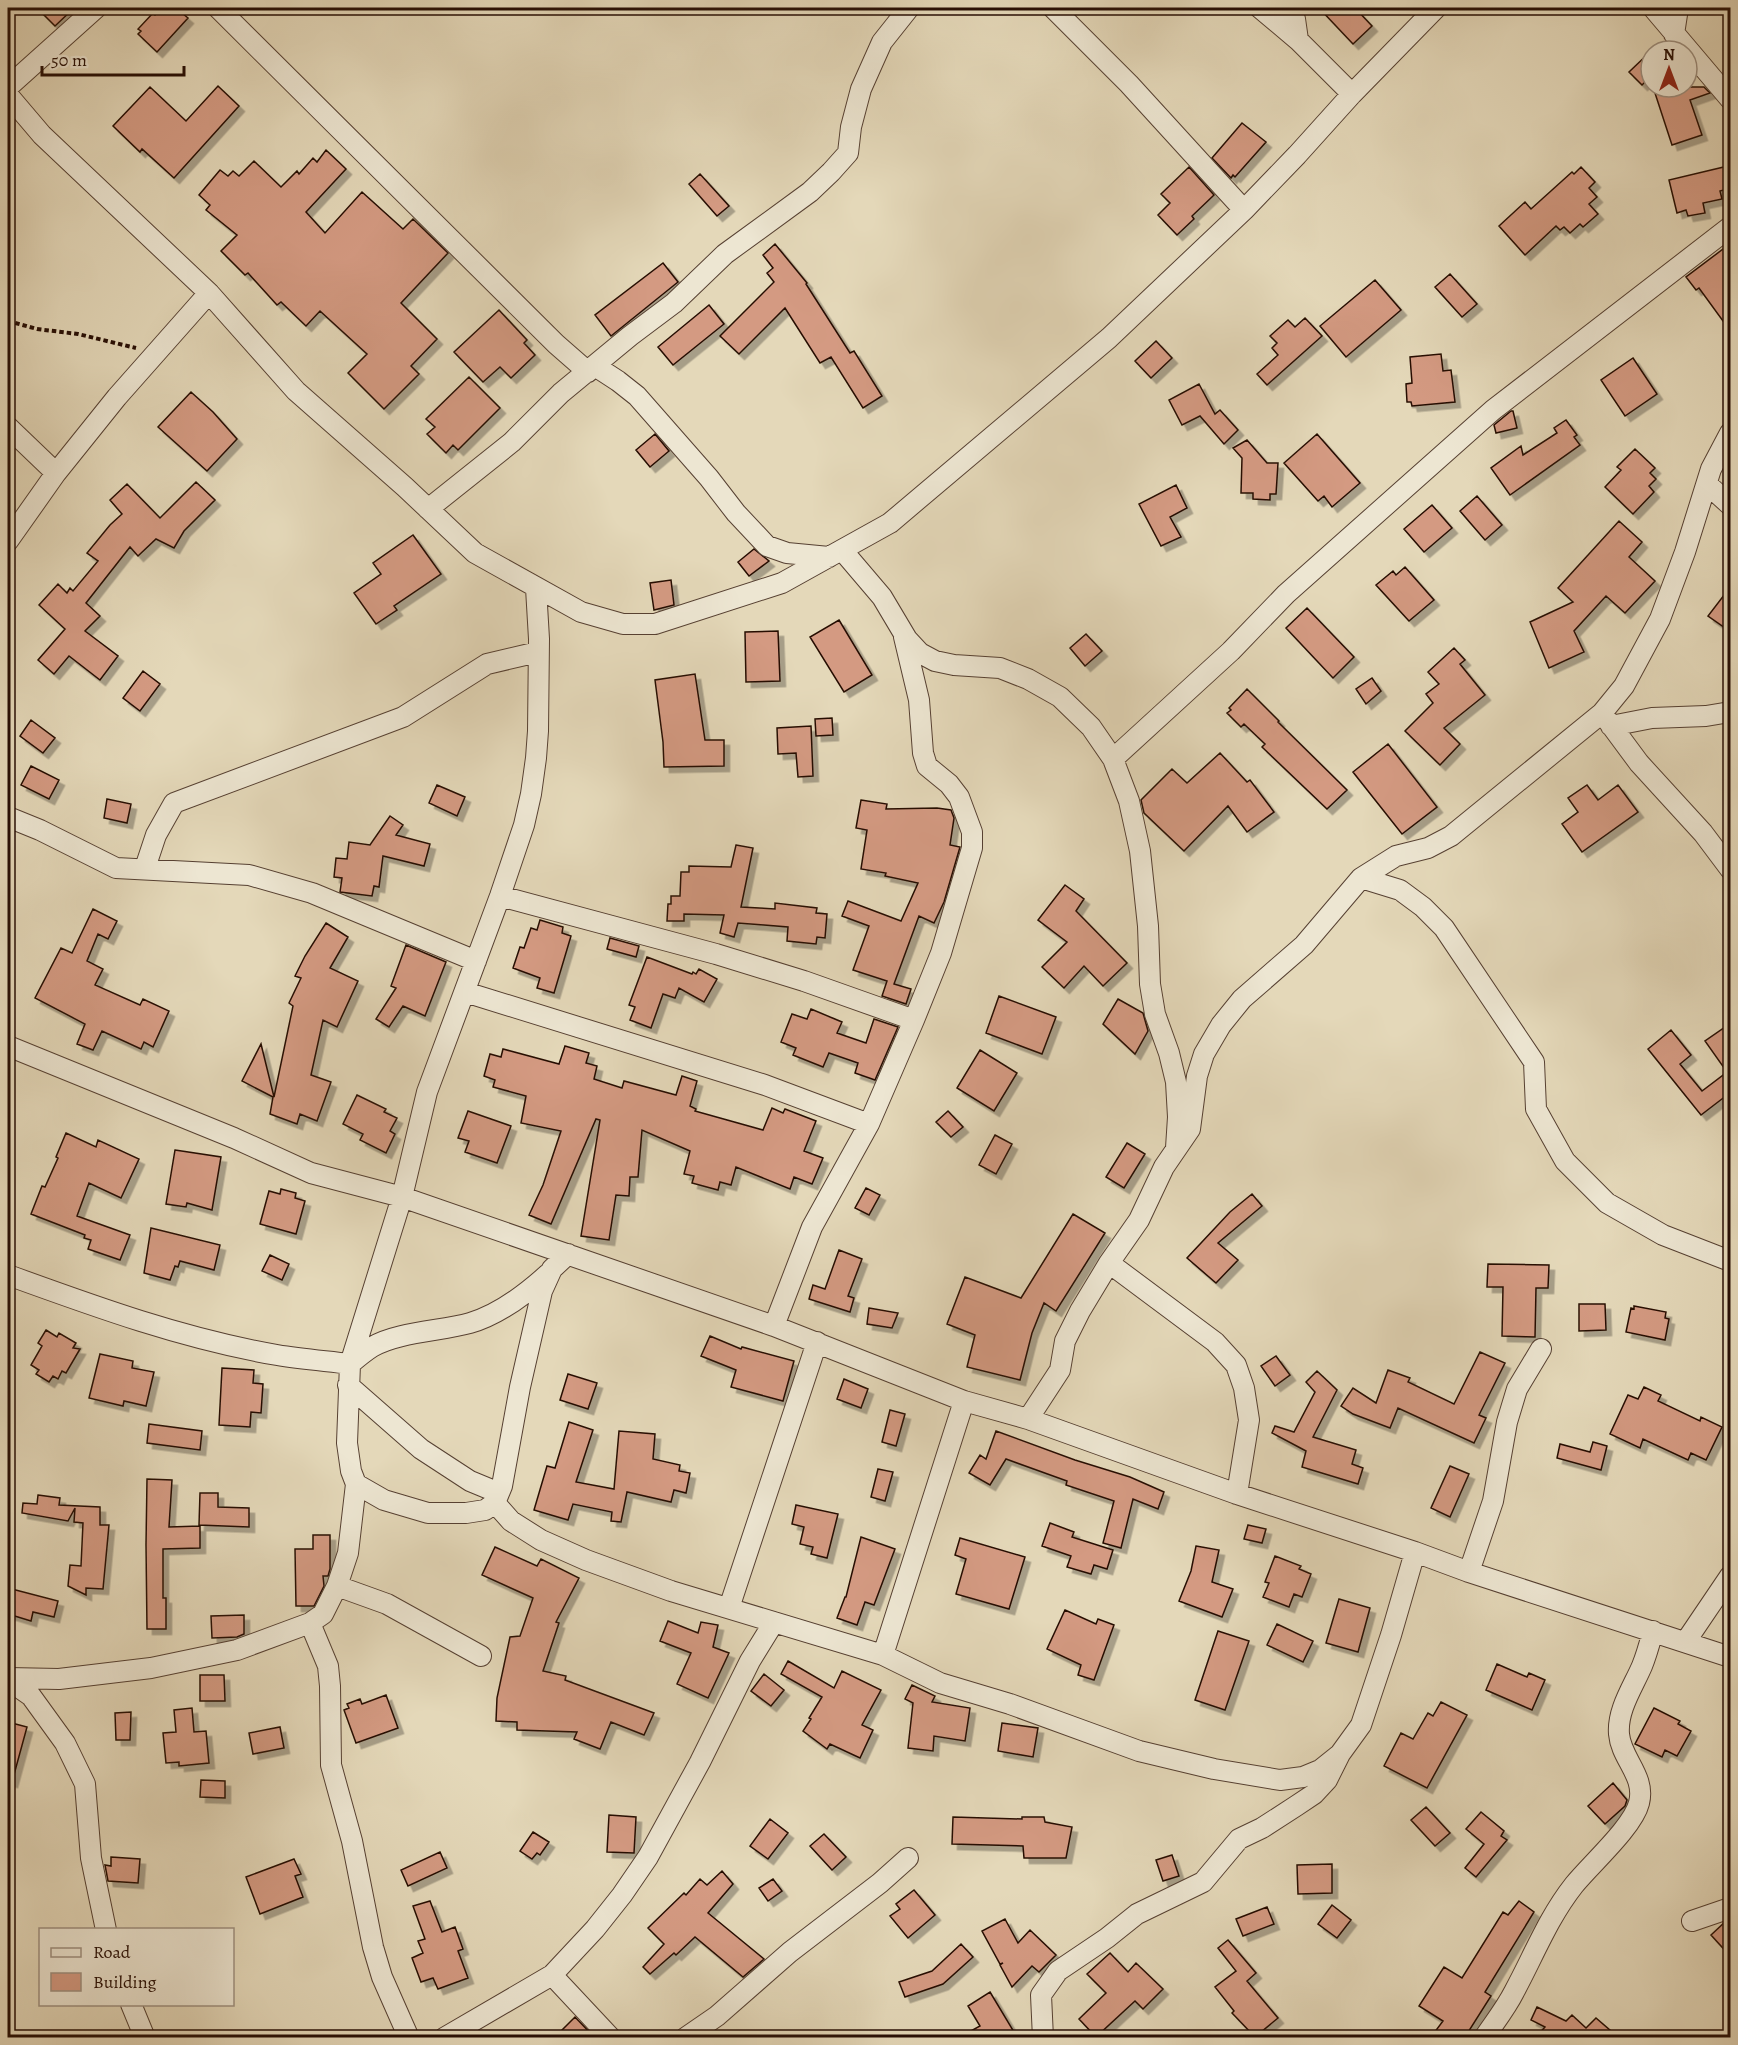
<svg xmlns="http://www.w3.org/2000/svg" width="1738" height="2045" font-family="Alegreya,serif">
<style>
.building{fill:#d49a82;stroke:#270e05;stroke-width:1.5;filter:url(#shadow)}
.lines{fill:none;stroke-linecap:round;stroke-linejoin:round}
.street-casing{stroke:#564032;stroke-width:22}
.path{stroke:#270e05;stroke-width:4;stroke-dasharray:4.5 3;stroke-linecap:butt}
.street{stroke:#ede6d2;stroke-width:20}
</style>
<defs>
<filter id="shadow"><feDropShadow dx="5.5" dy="5.5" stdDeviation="0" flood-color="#0004"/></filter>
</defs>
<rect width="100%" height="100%" fill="#e4d8b9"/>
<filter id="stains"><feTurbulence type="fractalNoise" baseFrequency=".00333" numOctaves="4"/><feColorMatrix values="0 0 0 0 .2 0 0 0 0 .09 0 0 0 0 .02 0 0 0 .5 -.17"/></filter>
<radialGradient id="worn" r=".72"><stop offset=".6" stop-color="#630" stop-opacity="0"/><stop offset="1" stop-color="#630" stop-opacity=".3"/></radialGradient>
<!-- building -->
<path class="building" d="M37 8H74L55 26Z
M163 8H176L188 18 157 52 138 34 141 31 138 29 153 13 155 15Z
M1319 8H1355L1372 26 1353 44Z
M1651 51V76L1642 85 1629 72Z
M218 86 239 106 174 178 142 149 140 152 113 126 150 87 186 121Z
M1653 87H1704L1710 93 1690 100 1702 135 1672 145Z
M1242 123 1266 142 1235 177 1233 175 1231 178 1212 158Z
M326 150 346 169 306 212 325 233 362 192 403 229 413 219 448 253 401 303 437 339 411 366 419 374 384 409 348 373 367 354 320 311 306 326 281 302 277 305 248 273 245 275 221 251 237 235 206 210 210 205 199 195 220 170 228 176 233 171 239 176 254 161 281 187 297 171 299 174 313 158 317 162Z
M1728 166 1731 188 1720 191 1722 199 1703 203 1705 213 1688 216 1686 210 1677 213 1669 180Z
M1189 167 1214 195 1192 216 1194 219 1177 235 1158 215 1170 203 1161 194Z
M1581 167 1595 182 1589 188 1597 197 1589 204 1598 214 1583 227 1580 224 1570 233 1564 227 1560 230 1556 226 1525 255 1499 226 1525 202 1531 209 1572 172 1574 174Z
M700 174 729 206 717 216 689 184Z
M1731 243V332L1699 288 1696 290 1686 277Z
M775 244 807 283 806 284 850 353 854 351 882 396 863 408 831 357 820 363 785 308 739 354 720 336 774 282 767 273 773 268 763 255Z
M663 263 678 282 611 336 595 315Z
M1450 274 1477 304 1462 317 1435 287Z
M1375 280 1401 310 1346 357 1320 326Z
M709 305 724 324 673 365 658 347Z
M499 310 527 340 524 343 535 355 511 378 500 367 483 382 454 352Z
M1305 318 1322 336 1267 385 1257 374 1278 355 1272 348 1277 343 1270 336 1288 320 1295 327Z
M1156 341 1172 358 1151 378 1135 361Z
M1441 354 1443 371 1451 370 1455 402 1412 406 1411 402H1407L1406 384 1412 383 1410 357Z
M1633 358 1657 394 1625 416 1601 380Z
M469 377 500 408 458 450 453 445 446 453 427 434 435 427 426 419Z
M1199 384 1215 414 1220 410 1238 430 1224 444 1200 416 1182 425 1169 400Z
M191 392 213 412 237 439 207 471 158 427Z
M1511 411H1513L1517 428 1496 433 1494 425Z
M1566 420 1577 435 1574 437 1580 445 1510 495 1491 468 1521 446 1523 455 1557 433 1554 428Z
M655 434 669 451 650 467 636 450Z
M1317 434 1360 483 1332 507 1324 496 1318 501 1284 463Z
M1247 440 1267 463H1278L1276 494H1270V500L1253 499V493H1241L1242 458 1233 448Z
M1635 449 1655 468 1650 473 1656 479 1649 486 1654 492 1633 514 1605 487 1621 470 1617 467Z
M196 482 215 500 184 531 174 548 156 539 138 556 130 547 86 603 100 616 85 631 118 656 100 680 69 656 54 674 38 660 65 629 39 605 58 584 67 593 70 588 73 591 98 561 87 553 110 525 122 514 110 500 127 484 160 518Z
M1176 485 1187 508 1170 517 1181 537 1161 546 1139 504Z
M1477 496 1502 525 1485 540 1460 511Z
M1432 505 1452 528 1424 552 1404 529Z
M1619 521 1642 542 1629 557 1655 581 1625 613 1606 596 1574 631 1584 652 1549 668 1530 622 1573 602 1558 588Z
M413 535 441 574 394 606 397 610 376 624 354 593 381 574 373 563Z
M754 549 769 561 749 576 738 562Z
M1405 567 1434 600 1409 621 1376 585 1393 571 1396 575Z
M671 580 674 605 654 610 650 583Z
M1731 586V632L1708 616Z
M1307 608 1354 657 1333 678 1286 628Z
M839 620 872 675 844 692 810 637Z
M778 631 780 681 746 682 745 632Z
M1086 634 1102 651 1085 666 1070 648Z
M1454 648 1465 660 1460 664 1485 695 1444 728 1460 744 1440 765 1405 731 1433 703 1426 694 1439 684 1428 672Z
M143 671 160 684 140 711 123 698Z
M695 674 705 740H724V766L664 767 663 742 655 680Z
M1372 678 1381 691 1366 704 1356 689Z
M1247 689 1279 721 1278 722 1347 790 1327 809 1262 747 1265 744 1244 724 1241 727 1227 713 1231 710 1229 708Z
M832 718 833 735 816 736 815 719Z
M31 720 55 738 43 753 20 736Z
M811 726 813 776 798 777 796 753 778 754 777 728Z
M1388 744 1437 807 1402 834 1353 772Z
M1220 753 1247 782 1250 780 1274 812 1247 832 1228 806 1184 851 1144 813 1141 800 1172 769 1187 783Z
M31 766 59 780 49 799 21 785Z
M437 785 465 797 457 816 429 803Z
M1587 785 1598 800 1618 785 1638 812 1582 852 1562 824 1578 812 1568 798Z
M107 799 131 804 127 823 104 818Z
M861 800 887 804 886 809 937 808 951 810 954 818 950 845 960 847 944 902 934 923 919 916 894 984 911 989 906 1004 882 996 887 981 853 970 869 926 842 916 848 901 901 921 918 883 885 876 886 873 861 869 867 830 856 828Z
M390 816 403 825 396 835 430 844 424 866 383 856 379 887 374 886 372 896 340 892 342 878 334 877 336 858 347 859 349 842 370 845Z
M736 845 753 848 741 907 775 909V903L817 908 816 913 827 914 825 938 817 937 816 944 787 941 788 927 738 923 734 937 720 933 724 915 684 914V921H667L668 904H671V896H680L681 872H689V866L731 867Z
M1065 885 1084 899 1076 911 1127 963 1103 986 1084 966 1064 988 1042 967 1067 942 1038 920Z
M93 909 117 921 108 939 98 934 87 961 103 969 95 985 140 1005 143 999 169 1011 153 1047 144 1042 141 1049 102 1031 93 1050 77 1044 85 1024 35 998 61 948 72 953Z
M540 920 563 927 562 933 571 936 554 993 537 988 540 978 513 968 520 947 524 948 531 928 537 930Z
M326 923 348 937 330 968 358 981 337 1027 323 1020 311 1075 331 1082 317 1121 300 1114 297 1124 270 1114 273 1097 242 1081 261 1044 274 1097 293 1006 289 1003 301 978 295 976 305 956Z
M610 938 639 946 636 957 607 949Z
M406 945 446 962 425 1016 403 1006 389 1027 376 1019 396 988 391 986Z
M647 957 692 974 693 972 696 974 699 969 717 979 704 1002 679 988 675 998 663 994 651 1028 630 1020 635 1007 629 1005Z
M999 996 1056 1017 1042 1054 986 1033Z
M1118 999 1143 1013 1148 1031 1135 1054 1103 1024Z
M811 1009 842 1022 837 1033 866 1043 874 1019 898 1027 875 1080 855 1073 858 1063 829 1053 823 1067 793 1055 796 1048 781 1042 792 1014 807 1019Z
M1731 1023V1092L1701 1115 1648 1049 1671 1030 1691 1055 1680 1064 1702 1091 1727 1072 1705 1041Z
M565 1046 589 1053 586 1063 597 1066 594 1079 622 1088 624 1081 676 1095 682 1076 697 1081 690 1106 696 1109 695 1111 763 1130 772 1108 783 1113 785 1109 816 1121 804 1151 823 1158 812 1184 794 1177 790 1189 736 1167 731 1185 720 1182 718 1190 692 1183 694 1176 684 1174 690 1151 642 1130 638 1177H630L629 1196 616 1195 609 1240 581 1236 600 1120 596 1119 551 1224 529 1215 543 1185 561 1131 521 1123 526 1096 493 1087 495 1080 484 1076 490 1054 501 1057 503 1049 559 1064Z
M980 1050 1017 1073 994 1111 957 1088Z
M357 1095 386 1109 384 1112 397 1118 390 1131 395 1134 386 1153 360 1140 363 1134 343 1124Z
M468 1111 511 1126 497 1163 465 1152 469 1141 458 1138Z
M948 1111 963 1127 951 1137 936 1122Z
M66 1133 96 1147 98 1140 139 1159 121 1198 89 1183 77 1216 130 1235 120 1260 88 1249 91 1240 84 1238 85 1235 31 1214 42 1186 45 1187 58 1158 56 1157Z
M995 1135 1012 1144 996 1174 979 1165Z
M1127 1143 1145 1154 1124 1188 1106 1177Z
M175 1150 221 1157 212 1210 187 1203 186 1207 166 1204Z
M866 1188 880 1195 869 1215 855 1208Z
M281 1189 296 1193 295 1198 305 1201 296 1234 260 1224 269 1191 280 1194Z
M1252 1194 1262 1206 1218 1243 1238 1260 1216 1283 1187 1258 1230 1212Z
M1073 1214 1105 1233 1056 1311 1044 1303 1032 1333 1020 1380 967 1367 975 1335 947 1324 965 1277 1021 1298Z
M151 1228 220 1245 214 1270 180 1261 178 1267 175 1266 170 1280 144 1273Z
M839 1250 862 1259 848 1296 854 1298 850 1312 809 1299 813 1285 825 1289Z
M270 1255 289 1264 282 1280 262 1271Z
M1488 1264 1549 1265 1548 1288H1536L1535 1337 1502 1336 1503 1287H1487Z
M1579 1304H1605L1606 1330 1579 1331Z
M1634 1306 1666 1312 1665 1318 1669 1319 1665 1340 1626 1332 1631 1308 1634 1309Z
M869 1308 898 1313 892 1328 867 1324Z
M46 1330 57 1337 59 1333 76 1343 73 1348 80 1349 66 1373 62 1371 58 1379 53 1376 49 1382 36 1374 39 1370 31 1365 42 1346 38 1343Z
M710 1336 741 1349 742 1347 794 1361 783 1401 731 1387 736 1370 701 1356Z
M1480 1352 1505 1363 1479 1415 1486 1418 1474 1443 1398 1408 1390 1428 1353 1414 1341 1406 1353 1388 1376 1403 1388 1370 1410 1378 1408 1382 1454 1404Z
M100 1354 133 1361 132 1368 154 1372 146 1406 124 1401 123 1406 89 1398Z
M1276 1356 1290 1375 1275 1386 1261 1366Z
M222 1368 254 1370 253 1383 263 1384 261 1413 251 1412 250 1427 219 1425Z
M1317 1371 1337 1390 1313 1437 1356 1450 1352 1464 1363 1468 1358 1484 1302 1467 1306 1451 1272 1433 1275 1426 1294 1432 1315 1392 1306 1382Z
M568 1374 597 1383 588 1409 560 1400Z
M844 1379 868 1389 861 1408 837 1399Z
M1644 1387 1661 1395 1658 1401 1700 1421 1701 1417 1722 1427 1706 1460 1691 1453 1688 1460 1643 1439 1640 1448 1610 1434 1628 1395 1638 1399Z
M890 1410 905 1414 896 1446 882 1442Z
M569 1422 593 1430 576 1482 614 1489 619 1431 655 1434 653 1459 680 1465 679 1471 690 1473 686 1493 674 1490 671 1502 627 1492 621 1522 611 1521 612 1512 573 1504 568 1520 534 1510 547 1466 555 1468Z
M149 1424 202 1431 200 1450 147 1443Z
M996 1431 1075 1460 1130 1477 1164 1492 1158 1509 1133 1499 1121 1548 1103 1543 1114 1501 1066 1485 1067 1481 1006 1459 990 1485 969 1473 980 1455 986 1459Z
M1593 1442 1607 1446 1601 1470 1557 1458 1560 1444 1590 1452Z
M1450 1466 1469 1474 1450 1517 1431 1508Z
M878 1469 893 1472 885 1501 871 1497Z
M147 1479 172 1480 169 1527 200 1526V1548L163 1549V1598H166V1629H147L146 1545Z
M200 1493H218V1507L249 1508V1527L199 1525Z
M38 1495 60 1498 59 1505 100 1507V1525H109L103 1589 86 1588V1595L68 1586 70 1565 81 1566 83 1523 74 1522 75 1508 68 1521 22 1513 23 1503 37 1504Z
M796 1505 838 1514 827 1558 811 1554 813 1547 800 1544 804 1527 792 1524Z
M1050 1523 1074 1532 1072 1537 1113 1550 1107 1569 1094 1565 1091 1574 1067 1567 1071 1556 1042 1546Z
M1248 1525 1266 1529 1262 1543 1244 1539Z
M313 1535H330V1569L328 1576H323L324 1586 314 1606H296L295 1549H313Z
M861 1537 895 1549 874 1605 865 1602 857 1625 837 1618 845 1597H846Z
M960 1538 1025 1557 1009 1609 956 1594 966 1559 955 1555Z
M1196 1546 1219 1550 1212 1582 1233 1589 1222 1617 1179 1601 1191 1571Z
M495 1547 537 1566 541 1559 579 1578 556 1622 559 1623 543 1671 566 1676 565 1680 654 1713 644 1735 611 1722 600 1749 574 1739 577 1732 517 1730V1722L496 1721 497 1698 510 1637 520 1636 533 1598 482 1575Z
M1275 1556 1301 1566 1299 1569 1311 1574 1302 1597 1294 1594 1289 1607 1263 1597 1269 1583 1265 1582Z
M8 1588 58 1601 54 1617 33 1612 31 1621 8 1614Z
M1339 1599 1370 1608 1358 1652 1326 1643Z
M1065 1610 1096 1624 1098 1619 1114 1625 1094 1680 1078 1675 1081 1665 1047 1649Z
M244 1615V1634L237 1637 212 1638 211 1616Z
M668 1621 698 1633 701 1622 718 1625 713 1647 729 1653 708 1698 677 1684 691 1653 660 1641Z
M1277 1624 1313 1641 1303 1662 1267 1645Z
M1218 1631 1249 1641 1225 1710 1195 1700Z
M788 1661 834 1688 842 1671 881 1690 862 1725 873 1730 860 1758 830 1744 827 1749 803 1731 811 1719 809 1718 822 1697 781 1674Z
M1497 1664 1527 1677 1529 1673 1545 1680 1532 1710 1486 1690Z
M764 1674 784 1690 771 1706 751 1691Z
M200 1675H224L225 1701H200Z
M912 1685 935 1696 932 1702 970 1708 965 1741 934 1736 933 1751 908 1748 913 1703 905 1699Z
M386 1695 398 1728 356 1743 344 1710 349 1708 347 1704 360 1699 362 1704Z
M1441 1702 1467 1715 1427 1788 1384 1766 1401 1733 1413 1739 1428 1713 1433 1716Z
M192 1708 194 1732 206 1731 209 1763 179 1766V1762L166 1763 163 1733 176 1732 174 1710Z
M1654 1708 1680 1721 1678 1724 1691 1731 1677 1756 1665 1750 1662 1757 1635 1744Z
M131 1712 130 1740H116L115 1713Z
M8 1722 27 1727 12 1782 8 1781Z
M1002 1723 1038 1728 1033 1757 998 1751Z
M280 1727 284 1748 253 1754 249 1733Z
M201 1780 225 1781V1798L200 1797Z
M1613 1783 1627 1800 1625 1806 1605 1824 1588 1806Z
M1426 1807 1450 1833 1435 1846 1411 1820Z
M1481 1812 1504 1831 1501 1836 1507 1840 1476 1877 1465 1868 1484 1844 1466 1829Z
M609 1815 636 1817 634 1853 607 1852Z
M953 1817 1022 1819V1817H1044L1045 1822 1072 1827 1066 1858H1024L1023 1846 952 1844Z
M770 1819 788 1833 768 1859 750 1846Z
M533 1832 549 1842 540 1855 537 1853 532 1859 520 1851Z
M824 1834 846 1857 832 1870 810 1846Z
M440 1852 447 1868 408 1886 401 1870Z
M1172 1855 1179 1876 1163 1881 1156 1860Z
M111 1857 140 1859 138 1883 108 1881 105 1865 111 1866Z
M294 1859 301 1874 295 1876 303 1897 260 1914 246 1877Z
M1332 1864V1893L1298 1894 1297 1865Z
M722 1871 733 1884 708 1913 764 1959 743 1977 695 1937 676 1955 674 1953 650 1974 643 1967 664 1944 648 1928 684 1893 686 1895 700 1879 707 1885Z
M773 1879 782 1891 768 1901 759 1888Z
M914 1890 935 1915 908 1938 890 1916 900 1909 896 1904Z
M430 1901 442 1932 455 1927 463 1949 458 1951 468 1978 438 1989 433 1978 421 1982 412 1958 423 1953 418 1941 425 1939 413 1906Z
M1519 1901 1534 1912 1485 1992 1491 1996 1465 2037H1431L1443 2021 1419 2006 1444 1967 1462 1978 1503 1912 1508 1915Z
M1332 1905 1351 1920 1337 1938 1318 1924Z
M1267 1907 1274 1924 1243 1936 1236 1919Z
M1005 1919 1018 1943 1030 1930 1056 1955 1039 1972 1032 1966 1012 1987 1000 1965 1003 1963 1000 1964 982 1931Z
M1731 1921V1957L1711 1935 1725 1922Z
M1228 1940 1256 1973 1247 1981 1278 2018 1255 2037 1232 2013 1234 2011 1215 1987 1236 1971 1218 1948Z
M961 1944 973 1957 943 1984 905 1997 899 1982 932 1971Z
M1110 1953 1128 1972 1136 1963 1163 1989 1143 2009 1135 2001 1096 2037 1079 2019 1106 1993 1087 1974Z
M990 1992 1017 2037H960L980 2026 968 2006Z
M1537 2007 1566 2021 1572 2015 1586 2028 1596 2018 1618 2037H1536L1545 2027 1531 2020Z
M575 2017 594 2037H555Z"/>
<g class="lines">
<!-- street casing -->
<g class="street-casing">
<path id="street" d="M218 8 556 344 588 372
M1053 8 1129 84 1244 210
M1260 8 1298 40 1352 94
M1289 8 1295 19 1298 40
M1653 8 1730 99
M1674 34 1678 8
M8 87 96 8
M8 95 42 135 209 293 296 391 405 487 475 553 581 612 623 624H655L782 583 890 523 1109 338 1244 210 1297 155 1352 94 1436 8
M595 366 618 381 637 396 709 478 736 513 767 546 787 553 829 557
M8 427 56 473
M1707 484 1730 505
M428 509 512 442 561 393 630 336 674 303 725 254 810 192 831 172 848 153 851 127 861 89 882 42 909 8
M8 541 56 473 117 397 209 293
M842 550 882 597 907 639 920 653 935 661 954 665 1000 668 1028 679 1060 697 1091 727 1113 759 1129 801 1140 851 1148 926 1150 984 1155 1014 1169 1053 1176 1082 1178 1117 1176 1148
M536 588 539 639 538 731 536 758 531 794 524 825 500 896 427 1092 402 1197 350 1364 347 1443 351 1471 356 1484 384 1500 428 1513H466L485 1510 495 1503 502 1486 520 1387 542 1291 552 1269 568 1254
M1602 713 1639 763 1703 833 1730 869
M1611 726 1652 718 1706 716 1730 712
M1113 759 1231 651 1286 594 1493 410 1730 227
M8 817 40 830 116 868 249 875 312 893 476 961
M145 868 156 835 174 803 403 717 487 664 538 652
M1361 878 1400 890 1423 907 1444 928 1534 1062 1536 1109 1565 1161 1607 1203 1663 1235 1730 1261
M500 896 716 954 804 981 914 1020
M465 992 765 1085 869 1124
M8 1046 234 1138 311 1173 402 1197 774 1326 964 1401 1028 1419 1237 1494 1415 1552 1469 1572 1730 1657
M1109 1263 1215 1342 1236 1365 1244 1388 1249 1420 1237 1494
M8 1275C96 1307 184 1339 277 1355 301 1359 326 1361 350 1364 357 1358 364 1352 372 1347 397 1332 442 1331 470 1323 498 1315 527 1293 548 1274
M774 1326 812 1227 869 1124 914 1020 941 953 972 848V832L959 797 949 784 927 766 923 753 919 700 904 637
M348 1385 421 1449 470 1481 499 1493
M1028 1419 1060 1370 1065 1341 1080 1311 1109 1263 1139 1220 1164 1167 1190 1129 1197 1076 1204 1054 1221 1025 1242 999 1304 945 1361 878 1396 856 1428 848 1451 836 1602 713 1624 686 1660 619 1685 552 1711 469 1730 433
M495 1503 511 1521 541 1540 586 1560 671 1591 883 1655 940 1683 1010 1704 1139 1751 1214 1769 1280 1780 1303 1777 1320 1770 1340 1754
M1469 1572 1493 1501 1507 1422 1517 1389 1541 1349
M337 1586 387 1604 481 1656
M729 1608 817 1342
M310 1623 328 1666 330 1686 331 1765 352 1841 373 1947 382 1977 409 2038
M1686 1641 1730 1576
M883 1655 964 1401
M8 1678 59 1679 151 1668 237 1650 310 1623 323 1614 337 1586 348 1553 356 1484
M8 1680 31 1696 65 1743 85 1784 91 1858 106 1930
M1692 1921 1730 1908
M552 1975 611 2038
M131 2004 145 2038
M444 2038 552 1975 595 1929 622 1895 648 1857 700 1762 750 1661 774 1622
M685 2038 717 2016 790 1952 880 1883 908 1858
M1043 2038 1041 1995 1058 1971 1107 1938 1137 1914 1203 1882 1239 1839 1262 1828 1296 1806 1314 1794 1327 1780 1340 1754 1361 1725 1391 1635 1415 1552
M1484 2038C1494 2023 1506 2008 1514 1992 1534 1955 1548 1918 1574 1885 1591 1864 1633 1827 1639 1803 1646 1776 1621 1759 1619 1734 1617 1710 1633 1687 1642 1666 1647 1654 1650 1642 1653 1631"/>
</g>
<!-- path -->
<path class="path" d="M8 321 37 329 78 334 136 348"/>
<!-- street -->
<use href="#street" class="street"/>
</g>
<!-- margin -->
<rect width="1738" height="2045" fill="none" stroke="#e4d8b9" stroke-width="30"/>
<rect x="9" y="9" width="1720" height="2027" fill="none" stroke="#270e05" stroke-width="3"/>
<rect x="15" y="15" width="1708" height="2015" fill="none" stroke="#270e05" stroke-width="1.5"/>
<!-- legend -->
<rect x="39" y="1928" width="195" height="78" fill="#ede6d2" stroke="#9e9080" stroke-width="1.5"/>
<rect x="51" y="1948" width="30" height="9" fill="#ede6d2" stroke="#9e9080" stroke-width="1.5"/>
<text x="93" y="1958" font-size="18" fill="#270e05">Road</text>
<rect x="51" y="1973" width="30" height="18" fill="#d49a82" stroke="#9e9080" stroke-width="1.5"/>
<text x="93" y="1988" font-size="18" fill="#270e05">Building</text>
<!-- north arrow -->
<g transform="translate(1669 69)"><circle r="28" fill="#ede6d2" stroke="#9e9080" stroke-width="1.5"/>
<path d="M0-4.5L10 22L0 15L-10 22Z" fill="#8f2418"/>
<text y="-9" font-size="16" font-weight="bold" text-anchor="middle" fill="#270e05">N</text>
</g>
<!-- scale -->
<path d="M42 66v9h142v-9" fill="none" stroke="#270e05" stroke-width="3"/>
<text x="51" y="66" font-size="18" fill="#270e05" stroke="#ede6d2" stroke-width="4.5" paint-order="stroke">50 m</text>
<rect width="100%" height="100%" filter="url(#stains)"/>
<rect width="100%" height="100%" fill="url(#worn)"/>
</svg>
